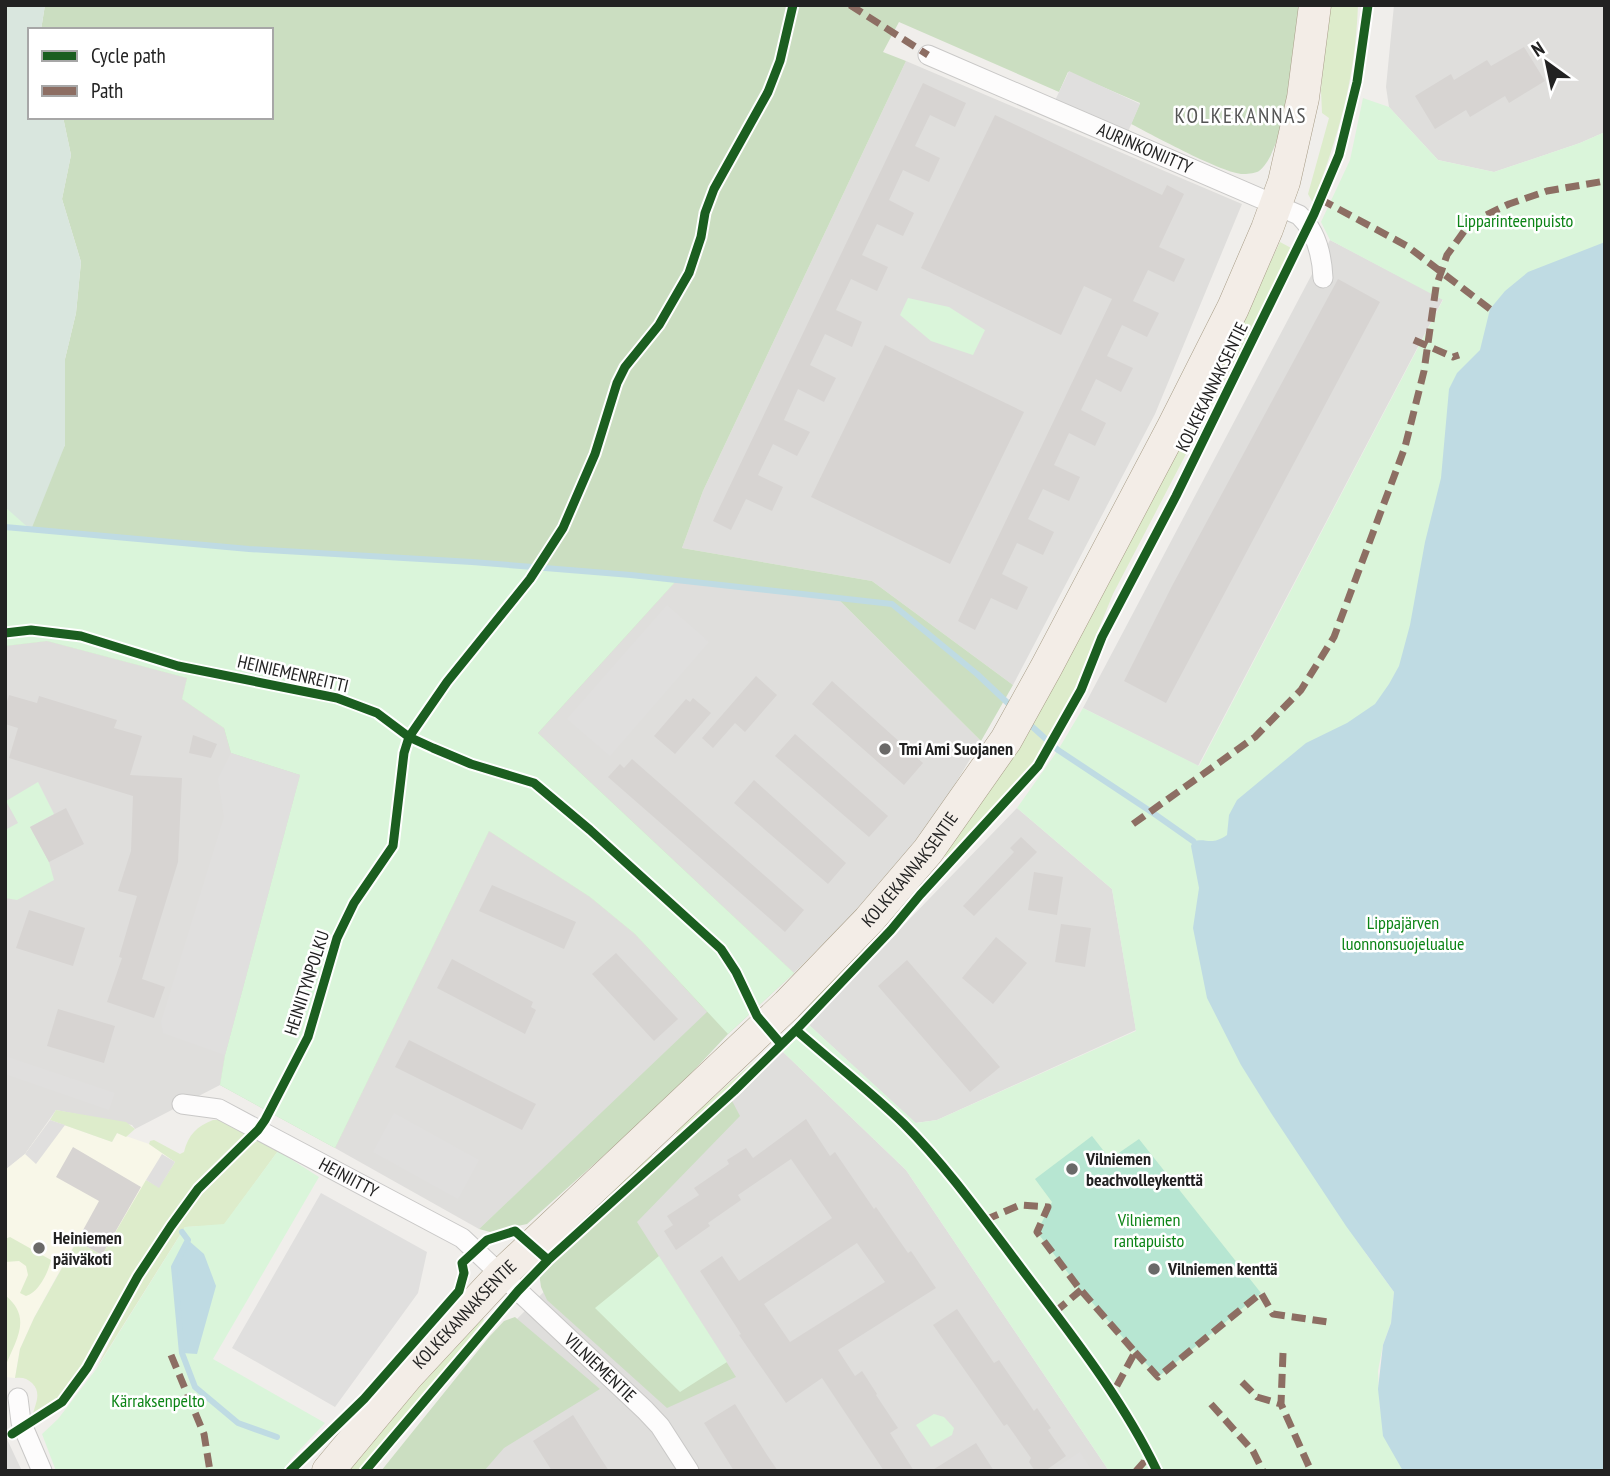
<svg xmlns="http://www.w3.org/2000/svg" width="1610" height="1476" font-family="'PT Sans Narrow',sans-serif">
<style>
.residential{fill:#dfdedc}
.education{fill:#f8f7e8}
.grass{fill:#ddeccb}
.forest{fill:#cbdec1}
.wetland{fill:#d9e6de}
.park{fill:#daf5da;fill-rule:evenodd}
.pitch{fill:#b7e6d2}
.parking{fill:#e0dfde}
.water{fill:#bfdbe3}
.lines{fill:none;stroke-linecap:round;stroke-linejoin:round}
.stream{stroke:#bfdbe3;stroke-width:6}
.building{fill:#d7d4d2;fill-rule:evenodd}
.minor-casing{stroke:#c9c8c7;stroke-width:21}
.primary-casing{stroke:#a79c86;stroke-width:33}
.minor{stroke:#fdfcfc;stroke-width:19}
.primary{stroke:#f3ede7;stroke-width:32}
.quiet{stroke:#8d6e63;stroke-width:7;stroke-dasharray:14 7;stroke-linecap:butt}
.cycleway-casing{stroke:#fff;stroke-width:13}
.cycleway{stroke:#1b5e20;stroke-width:9}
.poi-dot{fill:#6a6968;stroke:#fff;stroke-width:2.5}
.labels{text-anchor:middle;stroke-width:5;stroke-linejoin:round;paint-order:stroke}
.street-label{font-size:18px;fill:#222;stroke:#fff}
.park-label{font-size:18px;fill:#0c8416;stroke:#fff}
.poi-label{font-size:18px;font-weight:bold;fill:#222;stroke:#fff;text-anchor:start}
.quarter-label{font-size:21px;letter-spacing:2px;fill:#555;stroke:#fff}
</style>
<rect width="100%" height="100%" fill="#f0eeeb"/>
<!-- residential -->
<path class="residential" d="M1394 5H1605V132L1580 143 1494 172 1438 160 1389 107 1386 87Z
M906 61 1242 204 1155 414 1013 685 872 581 682 548 703 491Z
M1330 240 1443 299 1198 766 1083 708Z
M676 581 837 598 981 741 937 814 866 901 794 973 537 733Z
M47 641 187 678 182 699 224 728 300 775 225 1055 220 1085 135 1129 132 1125 56 1110 25 1154 5 1170V646Z
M1017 808 1112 889 1136 1030 937 1120 915 1123 808 1024Z
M489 831 590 897 635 934 708 1013 479 1229 335 1148Z
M782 1051 906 1170 1109 1471H394L513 1323Z
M5 1435 22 1471H5Z"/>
<!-- education -->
<path class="education" d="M50 1120 112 1142 117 1133 149 1144 175 1162 102 1255 76 1241 34 1318 20 1349 15 1378 5 1377V1170L25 1154Z"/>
<!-- grass -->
<path class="grass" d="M1329 5H1358C1355 81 1339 133 1313 203L1308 194 1329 118 1322 113 1321 90Z
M1280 242 1293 249 1113 594 1066 709 1048 743 1028 772 953 855 947 858 944 856 945 849 1236 334Z
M880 930 883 934C864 955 830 998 807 1010L817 994Z
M758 1058 730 1090 673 1140 680 1127Z
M56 1110 126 1122 135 1129 126 1137 117 1133 112 1142 50 1120Z
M213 1120H221L245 1133 243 1139 192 1192 160 1236 133 1278 80 1371 61 1400 32 1418C34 1405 43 1394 32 1383 27 1378 22 1377 15 1378L20 1349 34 1318 77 1241 102 1255 146 1180 159 1187 175 1162 149 1144 150 1141 154 1140 180 1154 184 1152C188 1135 197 1126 213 1120Z
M261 1139 278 1151 224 1225 185 1227 97 1367C133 1295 163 1232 221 1173 233 1161 246 1146 261 1139Z
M646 1156H655L553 1250 561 1236Z
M10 1237 51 1260C48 1273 39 1292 26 1296L20 1293 28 1275 26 1266 19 1261 5 1262V1239Z
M5 1295C33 1318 16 1339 5 1367Z
M480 1316 484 1320 360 1471H344Z"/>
<!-- forest -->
<path class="forest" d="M45 5H1299C1296 40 1287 150 1259 171 1256 173 1249 174 1244 174 1225 175 1153 135 1131 124L1140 103 1068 72 1059 92 899 22 883 52 906 61 703 491 682 548 872 581 1013 685 981 741 837 598 676 581 538 733 794 973 728 1034 667 1099 527 1224 490 1232 479 1229 707 1012 635 934 590 897 489 831 335 1148 220 1085 225 1055 300 775 231 753 224 728 182 699 187 678 47 641 5 646V557L65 445V359L76 313 81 262 62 199 71 155 63 117H271V30H41Z
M731 1099 740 1116 637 1222 736 1377 667 1408 547 1300 541 1287 539 1273Z
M515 1317 600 1389 504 1448 484 1471H381L489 1337 504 1321Z"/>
<!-- wetland -->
<path class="wetland" d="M5 5H45L41 30H30V117H63L71 155 62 199 81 262 76 313 65 359V445L31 530 5 557Z"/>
<!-- park -->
<path class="park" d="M1363 98 1389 107 1438 160 1494 172 1580 143 1605 132V1471H1109L906 1170 782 1051 808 1024 916 1123 937 1120 1136 1031 1112 889 1017 808 1058 750 1083 708 1199 766 1443 300 1330 240 1321 222 1350 160ZM1364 1251 1458 1350 1380 1410 1378 1371 1383 1345 1391 1323 1394 1292Z
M908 298 949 307 985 330 973 355 931 341 900 315Z
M5 507 31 530C105 536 179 545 253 550 394 558 536 562 676 581L538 733 794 973 728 1034 635 934 590 897 489 831 335 1148 220 1085 225 1055 300 775 231 753 224 728 182 699 187 678 47 641 5 646Z
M38 782 54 814 30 827 49 862 54 880 17 900 5 898V830L18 823 6 801Z
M278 1151 319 1177 213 1359 325 1423 291 1459 284 1471H56L42 1434 58 1419 97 1368 185 1227 224 1224Z
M659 1256 727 1362 680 1392 595 1308Z
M934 1414 944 1417 954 1428 952 1435 931 1447 916 1425Z"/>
<!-- pitch -->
<path class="pitch" d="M1092 1136 1110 1159 1139 1139 1261 1293 1158 1377 1081 1290 1037 1232 1052 1202 1035 1179Z"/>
<!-- parking -->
<path class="parking" d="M1069 71 1140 104 1124 141 1051 109Z
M667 605 709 642 610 756 567 719Z
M231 753 300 775 225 1055 163 1033 161 1022 224 817 218 779Z
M5 1056 115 1093 109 1110 5 1074Z
M394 1113 479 1160 458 1199 373 1152Z
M50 1120 65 1125 36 1164 25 1154Z
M162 1154 175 1162 159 1188 146 1180Z
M321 1193 427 1252 418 1293 335 1407 232 1348Z
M1080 1452 1092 1471H1051Z"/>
<!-- water -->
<path class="water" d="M1605 242V1471H1403L1383 1436 1378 1389 1383 1345 1391 1323 1394 1292 1346 1226 1271 1113 1241 1065 1207 998 1193 928 1199 888 1191 846 1193 841C1208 838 1211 846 1227 835L1229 815 1237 800 1306 743 1347 723 1375 704 1389 684 1399 666 1410 625 1425 542 1441 478 1449 389 1457 373 1480 350 1490 309 1505 291 1528 272Z
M188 1240 204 1254 216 1286 197 1354 182 1353 174 1267Z"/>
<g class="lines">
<!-- stream -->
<path class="stream" d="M5 527 249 549 472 562 631 575 892 604 977 674 1012 707
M1027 722 1058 750 1156 815 1193 841
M182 1232 188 1240 174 1267 182 1353 195 1387 238 1423 277 1437"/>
</g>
<!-- building -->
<path class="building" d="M1524 47 1545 81 1509 103 1505 96 1470 117 1466 110 1435 129 1415 96 1451 74 1454 80 1487 60 1491 66Z
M923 83 966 103 955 127 930 115 915 146 940 158 929 182 903 170 889 200 914 213 903 236 877 224 862 255 888 267 877 291 851 279 836 310 862 322 852 347 825 334 810 365 836 378 824 402 798 389 784 420 810 432 797 456 773 444 758 475 783 487 772 511 746 499 731 530 713 521Z
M995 115 1162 195 1167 185 1184 194 1159 247 1185 259 1174 282 1148 270 1133 301 1159 313 1147 337 1122 325 1107 356 1133 368 1121 392 1096 379 1081 410 1106 423 1095 446 1069 433 1054 465 1080 477 1069 501 1043 489 1028 519 1054 532 1043 555 1017 543 1002 574 1028 587 1017 610 991 598 975 630 958 621 1112 299 1084 286 1061 335 921 268Z
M1338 279 1380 302 1166 703 1124 681 1172 586Z
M885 345 1024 412 950 564 811 497Z
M756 676 777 695 745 732 735 723 713 748 702 738Z
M832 681 923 763 904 785 812 704Z
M9 695 37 703 39 696 117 720 114 728 142 736 130 775 182 778 178 862 142 979 165 987 154 1018 107 1002 122 958 119 957 137 896 118 891 131 851 133 796 9 758 18 728 5 724V708Z
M693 698 711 713 675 754 654 736 686 699 690 702Z
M795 734 888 816 869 837 775 756Z
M193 735 217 744 211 758 189 753Z
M632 759 804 910 785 932 608 777 620 764 624 768Z
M754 780 846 863 828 884 734 803Z
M66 808 84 844 49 862 30 827Z
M1021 837 1037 852 974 916 963 906 1014 852 1010 848Z
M1034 872 1063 877 1057 915 1028 910Z
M492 885 576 922 564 949 479 911Z
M29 910 85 928 73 966 16 948Z
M1061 924 1091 928 1085 967 1055 962Z
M996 937 1027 963 993 1004 962 978Z
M616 953 678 1019 654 1041 592 974Z
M452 959 533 1002 531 1007 536 1010 525 1034 437 988Z
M907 960 1000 1067 970 1092 878 986Z
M58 1009 115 1026 104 1063 47 1046Z
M409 1040 536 1104 522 1130 395 1067Z
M806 1119 830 1156 835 1152 874 1209 876 1207 908 1253 911 1251 936 1288 838 1350 855 1376 862 1371 877 1394 876 1395 898 1428 890 1433 914 1471H884L822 1378 786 1403 739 1335 741 1334 700 1271 722 1256 739 1281 832 1218 791 1159 738 1195 741 1200 708 1223 710 1226 676 1250 664 1231 673 1225 667 1216 699 1195 694 1188 729 1164 727 1160 746 1148 753 1158ZM857 1243 885 1282 790 1342 764 1304Z
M73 1147 141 1187 102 1255 77 1241 99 1201 56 1177Z
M957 1309 994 1363 999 1360 1034 1411 1037 1408 1051 1428 1048 1430 1066 1456 1045 1471H1035L1029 1462 1031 1458 1007 1424 1004 1426 933 1325Z
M735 1404 767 1455 778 1471H734L704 1423Z
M573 1415 594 1448 609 1471H552L533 1441Z
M976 1443 994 1471H931Z"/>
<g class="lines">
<!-- minor casing -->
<g class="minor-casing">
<g id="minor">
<path id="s1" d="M928 55 1299 215C1316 231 1322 256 1323 278"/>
<path id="s2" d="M182 1104 219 1109 462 1238 645 1410 660 1426 689 1471"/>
<path d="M18 1398 21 1422 42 1471"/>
</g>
</g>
<!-- primary casing -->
<g class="primary-casing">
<g id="primary">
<path id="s3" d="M328 1471 408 1375 501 1275 787 1005 869 920 928 851 1006 740 1047 666 1173 427 1233 308 1267 229 1284 182 1303 98 1315 5"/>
</g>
</g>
<!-- minor -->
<use href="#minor" class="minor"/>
<!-- primary -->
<use href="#primary" class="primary"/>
<!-- quiet -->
<path class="quiet" d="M850 5 928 55
M1320 199 1407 246 1490 309
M1414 340 1453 357 1459 355
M1133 824 1255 737 1301 690 1334 637 1405 447 1424 371 1436 287 1447 255 1465 230 1484 216 1509 204 1547 191 1605 181
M985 1220 1020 1205 1048 1207 1037 1232 1079 1288 1135 1352 1113 1393
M1055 1312 1081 1290
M1135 1352 1158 1377 1261 1293 1273 1314 1328 1322
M1283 1353 1281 1404 1311 1471
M171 1355 204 1434 210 1471
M1242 1382 1257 1397 1281 1404
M1211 1404 1253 1451 1263 1471
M1136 1471 1144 1462 1146 1449"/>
<!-- cycleway casing -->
<g class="cycleway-casing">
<path id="cycleway" d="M5 633 31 630 81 636 178 666 337 698 377 713 409 737 433 748 471 764 534 783 590 830 721 949 736 972 757 1016 781 1044
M796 1030C831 1061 870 1091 904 1124 948 1168 984 1219 1021 1268 1070 1333 1122 1398 1157 1471
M12 1434 62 1402 87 1368 138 1276 171 1226 198 1189 258 1130 265 1120 308 1037 337 938 354 903 393 846 404 753 409 737 447 682 530 579 563 528 595 454 617 383 625 367 659 325 689 273 701 237 705 213 714 189 768 92 780 61 793 5
M290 1471 364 1399 459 1291 464 1273 462 1263 487 1240 515 1231 548 1260
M365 1471 518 1291 548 1260 734 1091 796 1030 891 930 920 895 1038 766 1081 690 1102 637 1176 496 1314 214 1339 155 1357 82 1368 5"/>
</g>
<!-- cycleway -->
<use href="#cycleway" class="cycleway"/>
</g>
<!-- markers -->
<g class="poi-dot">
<circle cx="885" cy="749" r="7"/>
<circle cx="1072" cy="1169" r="7"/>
<circle cx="39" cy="1248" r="7"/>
<circle cx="1154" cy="1269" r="7"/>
</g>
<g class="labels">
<!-- street labels -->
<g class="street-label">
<text dy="6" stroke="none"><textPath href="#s1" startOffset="236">AURINKONIITTY</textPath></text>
<text transform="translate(1212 387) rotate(-64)" y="6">KOLKEKANNAKSENTIE</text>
<text transform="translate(293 674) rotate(13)" y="6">HEINIEMENREITTI</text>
<text dy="6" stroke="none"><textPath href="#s3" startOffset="838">KOLKEKANNAKSENTIE</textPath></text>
<text transform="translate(307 983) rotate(-72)" y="6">HEINIITYNPOLKU</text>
<text dy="6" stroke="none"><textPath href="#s2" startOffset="184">HEINIITTY</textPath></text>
<text dy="6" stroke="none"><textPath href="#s3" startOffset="208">KOLKEKANNAKSENTIE</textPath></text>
<text dy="6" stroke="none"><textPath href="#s2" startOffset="502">VILNIEMENTIE</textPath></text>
</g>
<!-- park labels -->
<g class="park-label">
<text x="1515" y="227">Lipparinteenpuisto</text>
<text x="1403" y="929">Lippajärven<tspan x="1403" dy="21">luonnonsuojelualue</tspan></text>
<text x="1149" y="1226">Vilniemen<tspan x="1149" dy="21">rantapuisto</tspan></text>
<text x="158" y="1407">Kärraksenpelto</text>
</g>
<!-- poi labels -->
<g class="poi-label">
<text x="899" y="755">Tmi Ami Suojanen</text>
<text x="1086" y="1165">Vilniemen<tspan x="1086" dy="21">beachvolleykenttä</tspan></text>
<text x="53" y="1244">Heiniemen<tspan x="53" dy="21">päiväkoti</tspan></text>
<text x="1168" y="1275">Vilniemen kenttä</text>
</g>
<!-- quarter labels -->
<g class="quarter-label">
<text x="1241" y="123">KOLKEKANNAS</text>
</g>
</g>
<!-- border -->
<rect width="1610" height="1476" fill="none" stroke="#222222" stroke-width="14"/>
<!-- legend -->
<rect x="28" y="28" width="245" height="91" fill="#ffffff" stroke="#a7a7a7" stroke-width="2"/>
<rect x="42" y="51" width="35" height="10" fill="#1b5e20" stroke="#a7a7a7" stroke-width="2"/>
<text x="91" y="63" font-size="21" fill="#222222">Cycle path</text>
<rect x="42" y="86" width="35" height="10" fill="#8d6e63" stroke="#a7a7a7" stroke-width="2"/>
<text x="91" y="98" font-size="21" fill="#222222">Path</text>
<!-- north arrow -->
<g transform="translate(1547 63) rotate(327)" stroke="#ffffff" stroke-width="5" paint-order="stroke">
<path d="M0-5L12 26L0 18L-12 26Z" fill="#222222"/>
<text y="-10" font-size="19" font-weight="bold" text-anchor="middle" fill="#222222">N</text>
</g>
</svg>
